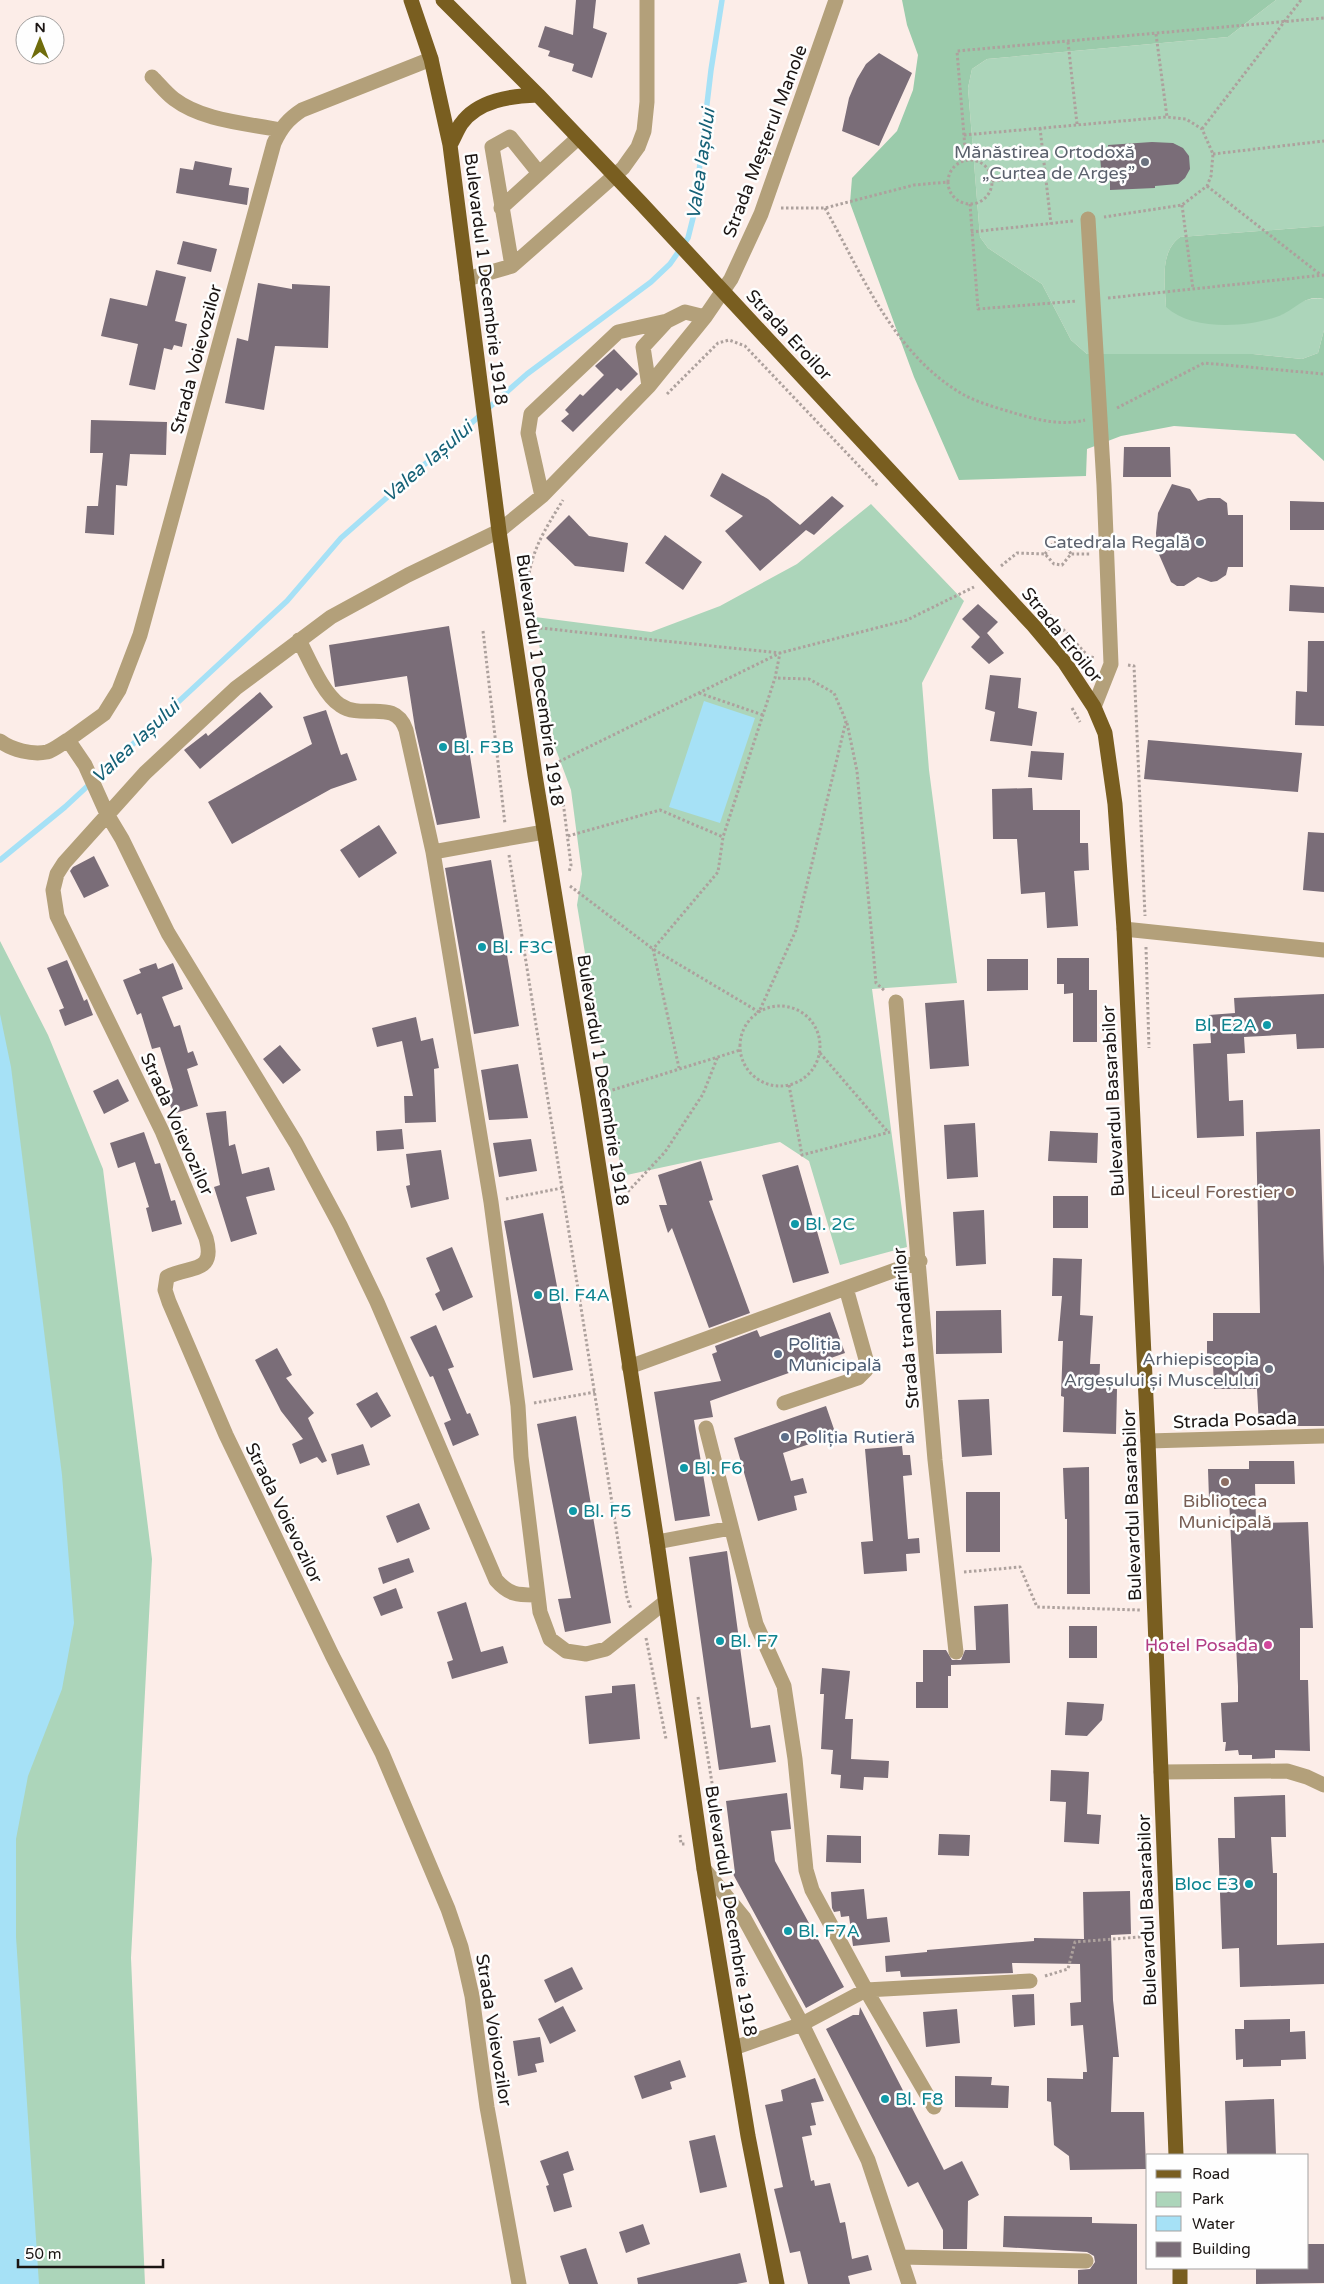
<svg xmlns="http://www.w3.org/2000/svg" width="1324" height="2284" font-family="'Varela Round',sans-serif">
<style>
.green{fill:#acd5ba}
.forest{fill:#9bcbab}
.water{fill:#a6e1f6}
.lines{fill:none;stroke-linecap:round;stroke-linejoin:round}
.stream{stroke:#a6e1f6;stroke-width:5.5}
.building{fill:#7a6d78}
.path{stroke:#ada19d;stroke-width:3;stroke-dasharray:2.5 2.5;stroke-linecap:butt}
.minor{stroke:#b3a07a;stroke-width:15}
.major{stroke:#795e20;stroke-width:15}
.worship-dot{fill:#6b7280;stroke:#fefefe;stroke-width:2}
.culture-dot{fill:#0f9aa8;stroke:#fefefe;stroke-width:2}
.education-dot{fill:#8d6e63;stroke:#fefefe;stroke-width:2}
.service-dot{fill:#5c6f8a;stroke:#fefefe;stroke-width:2}
.hotel-dot{fill:#d1479c;stroke:#fefefe;stroke-width:2}
.labels{text-anchor:middle;stroke-width:5;stroke-linejoin:round;paint-order:stroke}
.street-label{font-size:18px;fill:#1b1513;stroke:#fefefe}
.worship-label{font-size:18px;fill:#5b616d;stroke:#fefefe;text-anchor:end}
.culture-label{font-size:18px;fill:#0d838f;stroke:#fefefe;text-anchor:start}
.education-label{font-size:18px;fill:#785e54;stroke:#fefefe;text-anchor:end}
.service-label{font-size:18px;fill:#4e5e75;stroke:#fefefe;text-anchor:start}
.hotel-label{font-size:18px;fill:#b23c85;stroke:#fefefe;text-anchor:end}
.water-label{font-size:19px;font-style:italic;fill:#156177;stroke:#fefefe}
</style>
<rect width="100%" height="100%" fill="#fcede8"/>
<!-- green -->
<path class="green" d="M1276 0H1324V226L1180 237C1159 253 1165 283 1166 307L1281 315C1293 306 1308 295 1324 299V330L1318 353 1302 359 1253 354H1087L1071 340 1042 284 988 248 980 237 968 88 972 69 987 59 1228 37Z
M871 504 964 601 922 683 929 770 957 983 872 989 907 1247 840 1265 809 1161 780 1142 622 1176 577 905 582 874 571 790 555 747 535 617 651 632 720 606 797 564Z
M0 941 48 1035 103 1169 152 1559 131 1958 145 2284H0Z"/>
<!-- forest -->
<path class="forest" d="M902 0H1276L1228 37 987 59 972 69 968 88 980 237 988 248 1042 284 1071 340 1087 354H1253L1302 359 1318 353 1324 330V461L1295 434 1174 426 1121 436 1087 449 1086 476 959 480 914 377 850 203 852 178 897 131 913 90 918 55 907 25Z
M1324 226V299C1305 294 1295 310 1279 316 1247 328 1192 331 1166 307 1165 283 1159 253 1180 237Z"/>
<!-- water -->
<path class="water" d="M704 701 755 718 720 823 669 807Z
M0 1014 11 1067 62 1475 74 1623 62 1689 28 1776 16 1839V1937L39 2284H0Z"/>
<g class="lines">
<!-- stream -->
<path class="stream" d="M0 860 65 807 287 601 341 538 527 374 651 282 670 264 688 238 694 214 711 70 722 0"/>
</g>
<!-- building -->
<path class="building" d="M576 0H596L593 28 607 33 592 78 572 71 574 64 548 56 550 51 538 47 545 26 573 35Z
M879 53 912 73 879 146 842 131 849 98 857 79 866 64Z
M1152 142 1173 143 1183 148 1189 156 1190 169 1185 178 1178 184 1155 186V188L1110 190V179L1102 180 1100 156 1109 155 1108 145Z
M195 161 232 168 229 185 249 188 247 205 176 193 180 168 193 170Z
M183 241 217 249 211 272 177 264Z
M156 270 186 277 175 321 187 324 182 347 174 345 172 350 164 348 155 390 129 385 138 344 101 336 110 298 147 306Z
M258 283 292 289V284L330 286 328 348 275 346 264 410 225 403 237 338 248 341Z
M614 349 638 374 621 391 617 388 573 432 561 421 569 414 565 410 580 394 583 396 604 375 595 366Z
M91 420 167 422 166 455 130 454 127 486 116 485 114 535 85 533 87 506H98L103 453H90Z
M1124 447H1170L1171 477H1123Z
M722 473 768 499 800 525 832 496 844 506 814 535 806 530 760 571 725 531 743 516 710 496Z
M1172 484 1190 489 1198 501 1208 498H1220L1227 503 1228 515H1243V567H1228L1226 575 1217 581 1211 582 1198 577 1184 586H1177L1171 582 1157 550 1156 533 1158 513Z
M1290 501 1324 502V530H1290Z
M569 515 589 536 628 543 624 572 575 566 546 538Z
M665 535 702 562 683 590 645 563Z
M1290 585 1324 587V613L1289 611Z
M978 604 998 622 987 633 1004 653 989 664 971 647 980 637 962 619Z
M449 626 480 818 437 825 415 728 407 676 335 687 329 645Z
M1308 641H1324V726L1295 725 1296 691 1307 692Z
M990 675 1021 678 1018 708 1037 712 1032 746 990 741 995 712 985 709Z
M260 692 273 707 200 769 184 750 206 733 208 736Z
M326 710 341 755 347 753 357 780 331 789 232 844 208 802 312 744 303 717Z
M1148 740 1302 753 1298 792 1144 779Z
M1031 751 1064 753 1062 780 1028 777Z
M1032 788 1033 810H1080V843H1088L1089 870 1074 871 1078 926 1047 928 1045 892 1021 894 1017 839H993L992 789Z
M379 825 397 853 359 878 340 850Z
M1308 832 1324 833V892L1303 890Z
M94 856 109 886 84 898 70 871 73 867Z
M491 860 519 1026 474 1034 445 868Z
M1057 958H1089V990H1097V1042H1073V993L1064 994V984H1057Z
M987 959H1028V990L987 991Z
M67 960 84 1001 87 999 93 1015 65 1026 59 1010 64 1008 47 968Z
M156 963 158 969 173 963 183 989 162 997 174 1027 180 1025 188 1053 193 1051 198 1065 187 1069 198 1106 173 1114 166 1092 173 1090 160 1047 152 1049 141 1013 137 1015 123 980 141 973 139 969Z
M1324 994V1048L1297 1049 1296 1034 1244 1037 1245 1053 1227 1054 1229 1101 1243 1100 1244 1136 1197 1138 1193 1044 1211 1043 1209 1015 1235 1013 1234 998Z
M964 1000 969 1066 930 1069 925 1003Z
M416 1017 421 1041 433 1038 439 1068 434 1069 436 1122 405 1123 404 1096H413L402 1041 377 1047 372 1028Z
M280 1045 301 1070 283 1084 263 1059Z
M518 1064 528 1118 489 1120 481 1070Z
M118 1079 129 1101 104 1114 93 1091Z
M226 1111 229 1146 235 1144 242 1174 269 1167 275 1190 246 1197 257 1234 231 1242 214 1187 220 1185 206 1113Z
M975 1123 978 1177 947 1179 944 1125Z
M402 1129 404 1149 377 1151 376 1131Z
M1320 1129 1324 1267V1426H1259L1257 1389H1214L1213 1363H1207V1341H1213V1313H1260L1256 1132Z
M1050 1131 1098 1133 1097 1163 1048 1161Z
M144 1132 155 1164 160 1163 171 1201 175 1200 182 1224 152 1232 146 1208 149 1207 135 1162 118 1168 110 1143Z
M531 1139 537 1171 499 1177 493 1143Z
M441 1150 449 1199 411 1208 406 1186 410 1185 406 1154Z
M701 1161 713 1200 709 1201 750 1313 709 1328 672 1228 668 1233 659 1205H667L658 1175Z
M798 1165 829 1273 793 1283 762 1175Z
M1053 1196H1088V1228H1053Z
M984 1210 986 1264 956 1266 953 1212Z
M543 1213 573 1370 533 1378 504 1221Z
M452 1247 473 1297 443 1311 435 1294 440 1291 426 1258Z
M1053 1258 1082 1259 1080 1315 1093 1316 1090 1364H1100L1099 1388 1117 1389 1116 1434 1063 1432 1064 1397 1061 1396 1063 1341H1058L1062 1296H1052Z
M1001 1310 1002 1353 936 1354V1311Z
M830 1312 845 1353 710 1401 713 1417 694 1420 710 1516 675 1521 654 1392 721 1381 712 1354 717 1352 715 1346 757 1330 760 1337Z
M436 1325 454 1367 448 1369 467 1414 470 1413 479 1435 453 1446 444 1423 451 1420 433 1376 430 1377 410 1337Z
M277 1348 292 1375 286 1378 314 1413 308 1418 327 1461 322 1463 317 1457 300 1464 292 1444 303 1439 281 1411 255 1360Z
M377 1392 391 1416 371 1428 356 1404Z
M989 1399 992 1455 962 1457 958 1400Z
M826 1406 836 1435 783 1453 791 1481 803 1478 807 1493 794 1496 797 1510 758 1521 734 1438Z
M576 1416 611 1623 565 1632 558 1599 571 1598 537 1424Z
M363 1444 370 1465 337 1475 331 1454Z
M902 1446 903 1455H910L912 1475 903 1476 908 1539 919 1538 920 1553 906 1554 907 1571 864 1574 861 1542 873 1541 865 1449Z
M1249 1461H1294L1295 1484H1255L1256 1523 1308 1522 1313 1628H1300V1680H1308L1310 1751 1275 1750V1758L1252 1759V1755H1239L1238 1750 1225 1751 1226 1742H1223L1221 1703 1238 1702V1686L1229 1498 1209 1499 1208 1469H1249Z
M1089 1467 1090 1594H1067V1519H1065L1063 1468Z
M966 1492H1000V1552H966Z
M419 1503 430 1529 397 1543 386 1516Z
M727 1551 751 1728 770 1725 776 1762 719 1770 689 1557Z
M409 1558 414 1572 383 1584 378 1568Z
M396 1588 403 1608 381 1616 373 1597Z
M466 1602 481 1652 503 1646 508 1663 452 1679 447 1662 453 1660 437 1612Z
M1008 1604 1010 1663 951 1665V1676H948V1708H916V1682H923V1650H946L952 1660H961L965 1650H976L974 1606Z
M1069 1626H1097V1658H1069Z
M822 1668 850 1671 845 1719H853L851 1759 889 1761 888 1778 864 1777 863 1790 840 1788 841 1775 831 1774 833 1750 821 1749 824 1694H820Z
M635 1684 640 1739 589 1744 585 1696 612 1693V1686Z
M1067 1702 1104 1704 1102 1720 1087 1736 1065 1735Z
M1051 1770 1089 1772 1087 1814 1101 1815 1099 1844 1064 1842 1066 1802 1050 1801Z
M787 1793 791 1829 771 1831 775 1861 844 1987 806 2008 733 1874 735 1873 726 1801Z
M1285 1795 1286 1837H1271L1273 1873H1277V1945L1324 1943V1984L1240 1987 1239 1948 1222 1949 1218 1838H1235L1234 1797Z
M939 1834 970 1835 969 1856 938 1855Z
M827 1835 861 1836V1863L826 1862Z
M864 1889 867 1919 887 1917 890 1942 853 1946 849 1916 841 1917 840 1911 834 1912 832 1908 831 1892Z
M1130 1891 1131 1934 1111 1935 1113 2000 1119 2057H1113L1111 2112H1144L1146 2169 1070 2170 1069 2156 1054 2145 1051 2102 1047 2101V2078L1083 2079V2072H1087L1083 2025 1071 2026 1070 2003 1081 2002 1080 1964 1012 1963 1013 1973 901 1977 900 1971 886 1972 885 1956 927 1952V1950L1034 1941V1938L1084 1939 1083 1892Z
M572 1967 583 1989 555 2003 544 1980Z
M1034 1994 1035 2025 1014 2027 1012 1995Z
M563 2006 576 2031 550 2044 538 2019Z
M860 2007 944 2170 962 2161 979 2195 968 2201 967 2249H943V2230L918 2182 908 2187 826 2029 853 2015H859Z
M957 2009 960 2043 926 2047 923 2012Z
M1290 2019V2032L1305 2031 1306 2059 1281 2060V2066L1243 2067V2059L1236 2060 1235 2029H1244V2020Z
M540 2037 544 2062 535 2064 537 2072 518 2076 513 2041Z
M680 2060 686 2077 670 2082 672 2089 642 2099 634 2076Z
M955 2076 992 2077 991 2085 1009 2086 1008 2108 955 2107Z
M815 2078 824 2101 811 2103 816 2125 810 2126 812 2135 802 2137 811 2181 814 2180 815 2186 830 2183 840 2223 845 2222 852 2259 868 2255 872 2270 848 2276 850 2284H808L800 2251 790 2253 774 2189 783 2187 765 2105 783 2101 781 2090Z
M1274 2099 1276 2155H1227L1225 2101Z
M715 2135 727 2187 700 2193 689 2141Z
M568 2151 574 2170 563 2174 572 2207 554 2212 546 2186 549 2185 540 2161Z
M1004 2216 1092 2217V2223L1137 2224V2284H1078V2270L1090 2269 1095 2262 1094 2256 1087 2252 1003 2247Z
M643 2224 650 2244 626 2253 619 2232Z
M1308 2244H1324V2283L1256 2284V2268H1308Z
M586 2248 598 2284H569L560 2256Z
M740 2253 747 2282 737 2284H638L637 2278Z"/>
<g class="lines">
<!-- path -->
<path class="path" d="M1156 34 1167 117
M1068 42 1077 124
M1040 128 1051 224
M1202 129 1301 0
M964 135 1167 117 1186 119 1202 129 1213 154 1211 176 1207 186 1182 205 1104 217
M1213 154 1324 141
M966 160 957 51 1324 18
M948 182a22 22 0 1 1 44 0a22 22 0 1 1-44 0Z
M992 181 1045 176
M1207 186 1321 275
M970 204 978 309 1077 301
M1182 205 1193 289
M781 208H825L914 185 948 182
M825 208C863 276 894 355 964 395 979 403 998 408 1014 413 1038 420 1061 426 1085 420
M971 232 1073 221
M1108 298 1324 275
M667 394 718 343 729 340 745 346 878 486
M1117 408 1204 363 1324 374
M1045 554 1054 542 1065 544 1071 554
M1001 566 1017 553 1045 554 1054 564 1062 565 1071 554H1090
M527 593C529 553 543 533 563 500
M1046 611 1088 656 1095 658
M530 627 780 653 775 678 723 837 718 872 653 949 679 1068
M483 631 505 824
M1128 665 1134 666 1145 916
M699 693 763 715
M1072 708 1080 722
M847 723 857 771 876 983 885 991
M550 766 780 653 907 620 974 587
M554 781 563 801 571 865 569 872
M568 836 660 810 723 837
M509 855 627 1597 631 1609
M570 886 653 949 759 1012 796 930 846 721 834 693 809 679 775 678
M1146 947 1149 1048
M740 1046a40 40 0 1 1 80 0a40 40 0 1 1-80 0Z
M820 1053 888 1132
M789 1085 802 1155 890 1132
M603 1093 740 1050
M506 1199 562 1188
M621 1199 665 1152 703 1094 718 1056
M534 1403 595 1392
M964 1572 1020 1567 1037 1607 1140 1610
M646 1638 666 1739
M698 1697 721 1838 715 1839
M680 1835 681 1844H685
M1045 1976 1068 1969 1075 1942 1152 1936"/>
<!-- minor -->
<path class="minor" d="M152 77C159 84 166 93 174 99 203 121 246 123 280 130
M539 173 510 137 492 147 512 266 623 168 638 147 644 131 647 102V0
M501 208 578 138
M1088 219 1104 485 1111 664 1094 707
M467 279 512 266
M649 386 643 347 667 321 685 312 705 317
M542 496 528 433 531 414 618 332 667 321
M299 640C309 659 323 694 340 705 363 721 395 697 406 730L433 852 491 1202 518 1406 521 1457 540 1612 550 1639 566 1651 586 1654 606 1649 665 1602
M68 740 104 714 119 690 140 635 274 143C281 128 288 119 302 110L431 59
M0 741C12 750 32 755 47 752 54 750 62 743 68 740L85 765 107 814 122 839 168 933 296 1143 340 1225 377 1302 496 1580C510 1596 519 1595 538 1595
M433 852 544 832
M1124 929 1324 950
M896 1002 935 1460 956 1652
M629 1367 920 1261
M784 1403 858 1378 866 1370 867 1363 846 1288
M706 1428 756 1624 784 1686 795 1759 806 1870 812 1890 866 1990 934 2107
M1148 1441 1324 1436
M657 1542 731 1528
M1161 1772 1287 1771 1307 1777 1324 1785
M704 1869 744 1918 802 2024 868 2160 909 2284
M734 2048 802 2024 866 1990 1030 1981
M900 2257 1086 2261
M519 2284 487 2107 472 1996 461 1947 448 1909 382 1753 332 1655 226 1435 169 1302 165 1290 167 1277C191 1265 216 1274 206 1238L162 1131 57 916 53 890 57 874 64 863 145 773 236 688 331 617 408 575 499 531 542 496 649 386 705 317 731 279 761 214 836 0"/>
<!-- major -->
<path class="major" d="M411 0 431 59 450 145 499 531 535 775 588 1097 657 1542 704 1869 748 2136 777 2284
M443 0 538 95 641 203 1033 625 1065 663 1094 707 1105 733 1115 804 1124 929 1148 1441 1176 2155
M450 145C454 138 457 130 461 124 478 100 511 96 538 95
M1180 2268V2284"/>
</g>
<!-- markers -->
<g class="worship-dot">
<circle cx="1145" cy="162" r="5"/>
<circle cx="1200" cy="542" r="5"/>
<circle cx="1269" cy="1369" r="5"/>
</g>
<g class="culture-dot">
<circle cx="443" cy="747" r="5"/>
<circle cx="482" cy="947" r="5"/>
<circle cx="1267" cy="1025" r="5"/>
<circle cx="795" cy="1224" r="5"/>
<circle cx="538" cy="1295" r="5"/>
<circle cx="684" cy="1468" r="5"/>
<circle cx="573" cy="1511" r="5"/>
<circle cx="720" cy="1641" r="5"/>
<circle cx="1249" cy="1884" r="5"/>
<circle cx="788" cy="1931" r="5"/>
<circle cx="885" cy="2099" r="5"/>
</g>
<g class="education-dot">
<circle cx="1290" cy="1192" r="5"/>
<circle cx="1225" cy="1482" r="5"/>
</g>
<g class="service-dot">
<circle cx="778" cy="1354" r="5"/>
<circle cx="785" cy="1437" r="5"/>
</g>
<circle class="hotel-dot" cx="1268" cy="1645" r="5"/>
<g class="labels">
<!-- street labels -->
<g class="street-label">
<text transform="translate(765 141) rotate(-69)" y="6">Strada Meșterul Manole</text>
<text transform="translate(486 279) rotate(83)" y="6">Bulevardul 1 Decembrie 1918</text>
<text transform="translate(789 335) rotate(47)" y="6">Strada Eroilor</text>
<text transform="translate(196 359) rotate(-75)" y="6">Strada Voievozilor</text>
<text transform="translate(1062 635) rotate(51)" y="6">Strada Eroilor</text>
<text transform="translate(540 680) rotate(82)" y="6">Bulevardul 1 Decembrie 1918</text>
<text transform="translate(603 1080) rotate(81)" y="6">Bulevardul 1 Decembrie 1918</text>
<text transform="translate(1113 1101) rotate(-93)" y="6">Bulevardul Basarabilor</text>
<text transform="translate(177 1124) rotate(66)" y="6">Strada Voievozilor</text>
<text transform="translate(906 1328) rotate(-95)" y="6">Strada trandafirilor</text>
<text transform="translate(1235 1420) rotate(-2)" y="6">Strada Posada</text>
<text transform="translate(1132 1505) rotate(-92)" y="6">Bulevardul Basarabilor</text>
<text transform="translate(284 1513) rotate(64)" y="6">Strada Voievozilor</text>
<text transform="translate(1147 1910) rotate(-92)" y="6">Bulevardul Basarabilor</text>
<text transform="translate(731 1911) rotate(81)" y="6">Bulevardul 1 Decembrie 1918</text>
<text transform="translate(494 2030) rotate(81)" y="6">Strada Voievozilor</text>
</g>
<!-- worship labels -->
<g class="worship-label">
<text x="1135" y="158">Mănăstirea Ortodoxă<tspan x="1135" dy="21">„Curtea de Argeș”</tspan></text>
<text x="1190" y="548">Catedrala Regală</text>
<text x="1259" y="1365">Arhiepiscopia<tspan x="1259" dy="21">Argeșului și Muscelului</tspan></text>
</g>
<!-- culture labels -->
<g class="culture-label">
<text x="453" y="753">Bl. F3B</text>
<text x="492" y="953">Bl. F3C</text>
<text x="1257" y="1031" text-anchor="end">Bl. E2A</text>
<text x="805" y="1230">Bl. 2C</text>
<text x="548" y="1301">Bl. F4A</text>
<text x="694" y="1474">Bl. F6</text>
<text x="583" y="1517">Bl. F5</text>
<text x="730" y="1647">Bl. F7</text>
<text x="1239" y="1890" text-anchor="end">Bloc E3</text>
<text x="798" y="1937">Bl. F7A</text>
<text x="895" y="2105">Bl. F8</text>
</g>
<!-- education labels -->
<g class="education-label">
<text x="1280" y="1198">Liceul Forestier</text>
<text x="1225" y="1507" text-anchor="middle">Biblioteca<tspan x="1225" dy="21">Municipală</tspan></text>
</g>
<!-- service labels -->
<g class="service-label">
<text x="788" y="1350">Poliția<tspan x="788" dy="21">Municipală</tspan></text>
<text x="795" y="1443">Poliția Rutieră</text>
</g>
<!-- hotel labels -->
<g class="hotel-label">
<text x="1258" y="1651">Hotel Posada</text>
</g>
<!-- water labels -->
<g class="water-label">
<text transform="translate(700 164) rotate(-82)" y="7">Valea Iașului</text>
<text transform="translate(427 461) rotate(-41)" y="7">Valea Iașului</text>
<text transform="translate(135 741) rotate(-43)" y="7">Valea Iașului</text>
</g>
</g>
<!-- legend -->
<rect x="1146" y="2154" width="162" height="115" fill="#fefefe" stroke="#a3a1a0"/>
<rect x="1156" y="2170" width="25" height="8" fill="#795e20" stroke="#a3a1a0"/>
<text x="1192" y="2179" font-size="15" fill="#1b1513">Road</text>
<rect x="1156" y="2192" width="25" height="15" fill="#acd5ba" stroke="#a3a1a0"/>
<text x="1192" y="2204" font-size="15" fill="#1b1513">Park</text>
<rect x="1156" y="2216" width="25" height="15" fill="#a6e1f6" stroke="#a3a1a0"/>
<text x="1192" y="2229" font-size="15" fill="#1b1513">Water</text>
<rect x="1156" y="2242" width="25" height="15" fill="#7a6d78" stroke="#a3a1a0"/>
<text x="1192" y="2254" font-size="15" fill="#1b1513">Building</text>
<!-- north arrow -->
<g transform="translate(40 40)"><circle r="24" fill="#fefefe" stroke="#a3a1a0"/>
<path d="M0-4L9 19L0 12L-9 19Z" fill="#6f6c0b"/>
<text y="-8" font-size="14" font-weight="bold" text-anchor="middle" fill="#1b1513">N</text>
</g>
<!-- scale -->
<path d="M18 2259v8h145v-8" fill="none" stroke="#1b1513" stroke-width="2.5"/>
<text x="25" y="2259" font-size="15" fill="#1b1513" stroke="#fefefe" stroke-width="4" paint-order="stroke">50 m</text>
</svg>
